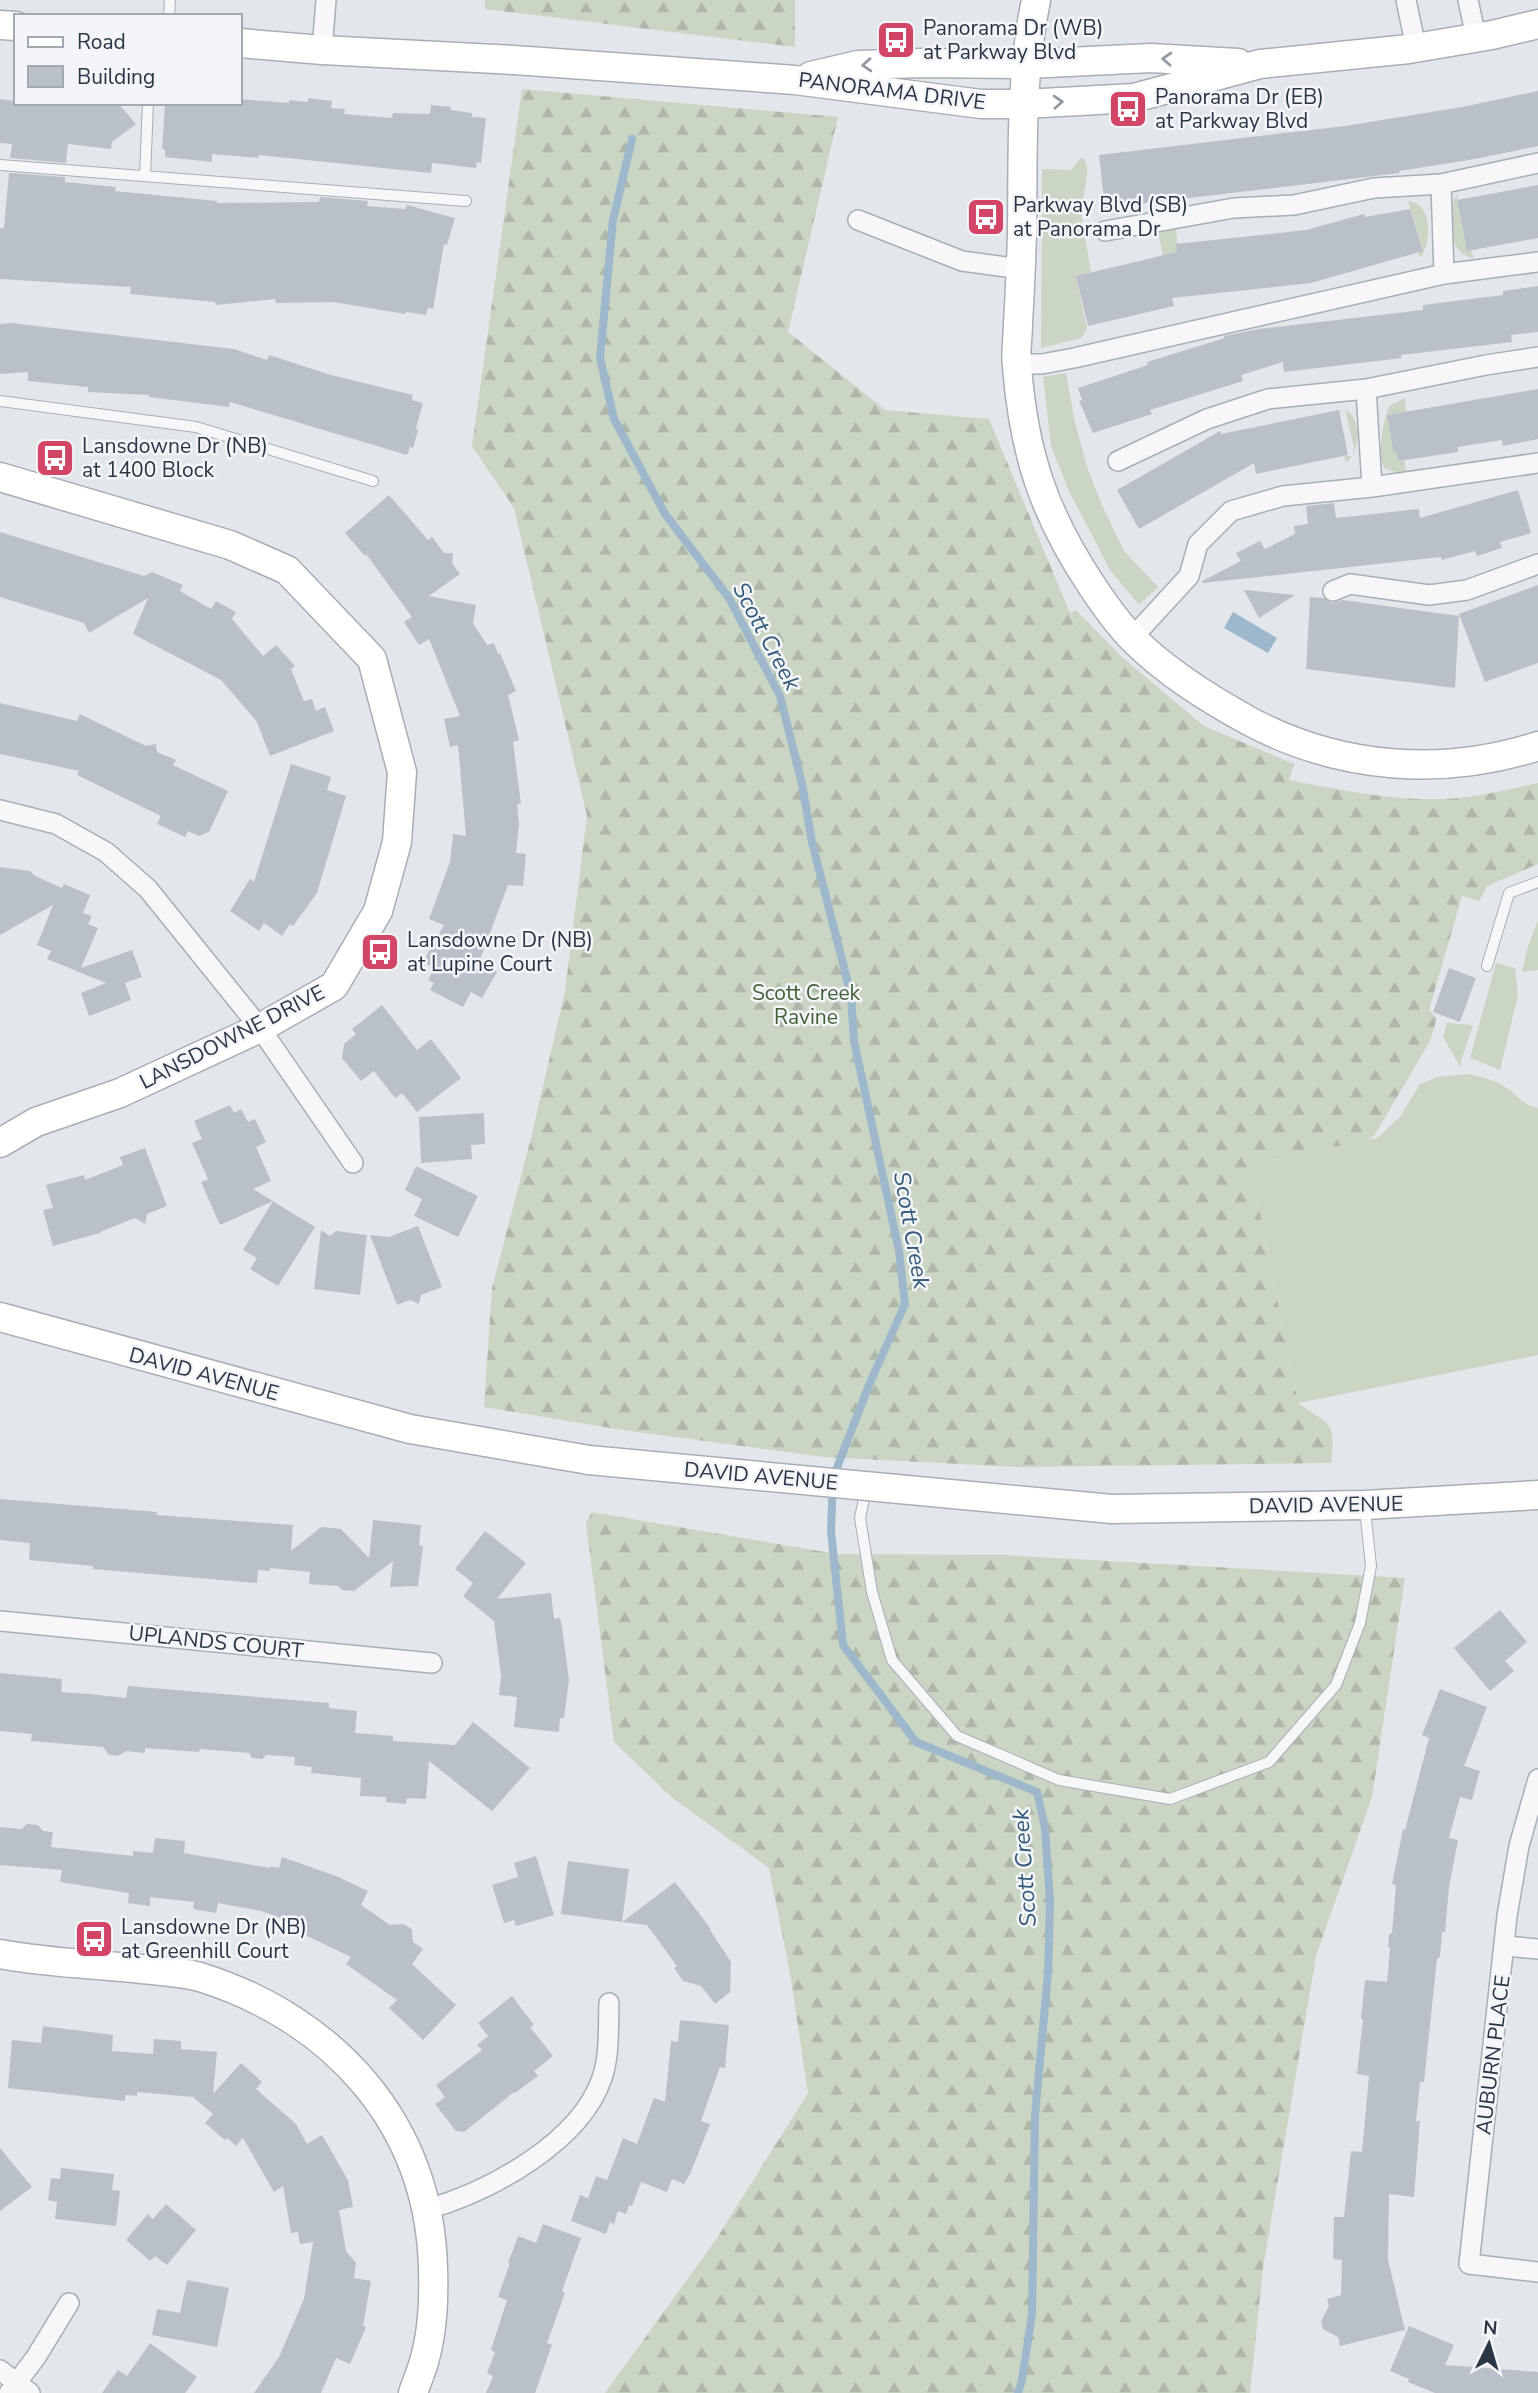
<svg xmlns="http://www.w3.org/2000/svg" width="1538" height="2393" font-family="'Nunito Sans',sans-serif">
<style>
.grass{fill:#cad5c3}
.forest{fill:url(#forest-firs)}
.water{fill:#9db8cc}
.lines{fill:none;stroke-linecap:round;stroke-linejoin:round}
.stream{stroke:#9db8cc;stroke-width:8}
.building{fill:#bac0c9}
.lane-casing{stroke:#a8aeb6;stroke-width:12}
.street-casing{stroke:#a8aeb6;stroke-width:22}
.secondary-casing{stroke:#a8aeb6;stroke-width:31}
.lane{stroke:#f6f7f9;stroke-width:10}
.street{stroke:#f6f7f9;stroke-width:19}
.secondary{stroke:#fff;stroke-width:28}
.secondary-bridge-casing{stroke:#a8aeb6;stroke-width:31;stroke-linecap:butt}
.secondary-bridge{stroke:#fff;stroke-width:28}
.oneway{stroke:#949aa2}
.labels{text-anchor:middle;stroke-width:5;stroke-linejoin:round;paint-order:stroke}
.poi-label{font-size:21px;fill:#2a3644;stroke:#f3f5f8;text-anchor:start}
.street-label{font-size:21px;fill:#2a3644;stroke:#f3f5f8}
.park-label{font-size:21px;fill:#426036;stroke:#f3f5f8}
.water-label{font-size:23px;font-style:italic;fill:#32587a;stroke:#f3f5f8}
</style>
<defs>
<pattern id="forest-firs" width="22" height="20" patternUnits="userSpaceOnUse" patternTransform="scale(1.75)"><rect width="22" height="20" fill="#cad5c3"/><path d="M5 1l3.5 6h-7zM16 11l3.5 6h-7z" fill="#aeb7a9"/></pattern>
</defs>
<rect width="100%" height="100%" fill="#e3e7eb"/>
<!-- grass -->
<path class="grass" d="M1082 157C1094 170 1081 190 1084 206L1080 209 1082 220 1091 272 1076 276 1087 329 1081 338 1041 348 1042 169 1071 170Z
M1458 193 1457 200 1467 251 1471 250 1474 258C1446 255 1445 210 1458 193Z
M1408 201C1433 203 1432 243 1420 258L1418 252 1423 250Z
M1176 229 1182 292 1163 256 1158 231Z
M1066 373 1074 418 1087 467 1102 505 1124 551 1158 587 1139 605 1110 570 1068 489 1051 446 1043 377Z
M1405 398 1406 412 1387 415 1393 451H1396L1398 461 1404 460 1406 471 1398 473 1384 468C1377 451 1383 423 1389 406Z
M1345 409C1363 421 1361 449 1346 463L1344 456H1352L1354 448Z
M1538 920V970L1522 972 1528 946Z
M1496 963 1515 968 1518 995 1500 1070 1470 1058Z
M1447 1023 1473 1025 1461 1061V1068L1443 1037Z
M1467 1074C1482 1077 1493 1079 1505 1087 1519 1095 1521 1105 1538 1108V1355L1298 1403 1250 1164 1377 1138 1410 1108 1401 1115 1420 1084 1437 1077Z"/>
<!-- forest -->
<path class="forest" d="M485 0H795V47L485 9Z
M522 89 838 117 788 332 885 410 989 419 1070 613 1076 610 1123 658 1204 726 1294 764 1289 780C1345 791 1401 803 1459 798 1485 795 1512 789 1538 783V864L1487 886 1479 901 1462 896 1429 1010 1437 1018 1430 1041 1374 1136 1367 1140 1250 1164 1298 1403C1330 1426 1336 1419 1331 1463L1017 1467 824 1457 616 1429 484 1407 492 1288 531 1138 565 991 587 816 514 508 472 446Z
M592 1512 836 1554 1005 1555 1405 1578 1372 1797 1316 1956 1263 2268 1250 2393H605L715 2241 808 2093 790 1973 769 1868 674 1799 614 1742 586 1523Z"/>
<!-- water -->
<path class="water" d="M1233 612 1277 638 1268 653 1224 628Z"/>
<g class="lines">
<!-- stream -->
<path class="stream" d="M632 139 613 220 600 358 614 419 665 514 729 598 780 696 802 784 812 842 851 995 854 1041 899 1251 905 1304 869 1385 833 1478 831 1531 843 1645 916 1742 1037 1792 1045 1828 1050 1902 1048 1973 1035 2115 1032 2314 1022 2380 1018 2393"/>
</g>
<!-- building -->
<path class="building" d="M1538 91V146L1475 159 1399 171 1400 173 1105 208 1099 155 1345 126 1462 107Z
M308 98 332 101 331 108 345 109 344 114 392 118 393 113 430 114 431 105 451 107V110L472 113V117L486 118 481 163 477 162 476 168 432 163 431 173 259 155 258 158 212 154V162L165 157V149H162L165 105 175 106 176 103H240V99L289 103V100L308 102Z
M0 99 16 101V103H118L136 124 112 142 111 149 68 144 66 163 10 158 12 144 0 143Z
M9 173 65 177V182L116 187 115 191 217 201V203L319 202 320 197 368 201 367 206 405 209 407 205 455 218 447 245 444 244 433 309 428 308 426 315 406 312 405 314 333 302 276 303 275 299 216 305 215 302 130 294 131 287 0 279V228H4Z
M1538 185V238L1467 251 1457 200Z
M1410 209 1423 251 1311 283 1172 298 1174 306 1088 326 1076 276 1177 252 1176 244 1306 230 1364 214 1365 217Z
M1538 286V332L1511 335 1512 342 1401 355 1402 358 1284 372 1283 362 1241 375 1243 381 1150 410 1152 414 1093 433 1079 401 1082 400 1078 388 1148 365 1147 362 1225 338 1224 336 1259 329 1423 310V305L1503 295V291Z
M11 323 234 349 267 360 269 355 331 375 413 395 412 400 423 403 416 428 418 431 413 448 410 447 407 455 230 402 229 407 149 397V395L88 392V387L28 381V372L0 374V324Z
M1538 389V439L1503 446 1502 440 1458 447V452L1398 461 1396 451H1393L1387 415Z
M1339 410 1348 455 1256 474 1254 463 1139 529 1117 490 1220 431 1221 434Z
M1518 490 1531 533 1500 542 1502 548 1477 556 1475 551 1442 560 1441 557 1203 583 1202 581 1241 561 1236 553 1260 541 1265 549 1295 534 1294 526 1308 524 1306 506 1334 503 1336 518 1419 509 1420 518Z
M389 495 428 540 432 537 444 553H453L452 563 460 574 429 596 476 605 473 623 487 645 494 643 498 654 500 653 516 691 508 695 519 740 513 742 521 804H517L519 824 516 853 526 854 523 886 508 885 479 962 497 972 482 998 471 992 463 1007 430 990 434 983 428 980 434 968 423 962 444 925 429 919 450 862 453 834 466 836 458 745 450 747 444 719 460 716 429 639 419 645 404 622 412 617 366 554 365 556 345 533Z
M0 532 144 576 152 572 183 585 180 591 211 609 216 601 236 612 232 619 263 656 276 645 295 666 291 669 304 701 312 699 316 711 325 707 334 731 270 756 257 722 221 680 133 634 148 598 89 633 84 623 0 597Z
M1538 585V663L1485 682 1459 614Z
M1244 590 1295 595 1259 618Z
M1310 597 1324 598 1332 603 1343 600 1459 616 1455 688 1306 669Z
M0 703 77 721 80 714 146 746 156 744 157 752 176 760 173 765 228 791 209 832 199 836 188 831 185 837 157 824 161 816 77 775 79 771 0 754Z
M291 764 331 777 327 790 346 796 317 893 293 926 290 924 282 936 264 923 259 931 230 911 250 879 254 882Z
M0 867 30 871 35 876 62 888 64 884 90 895 83 913 92 916 88 924 98 928 81 968 132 950 142 977 125 983 131 1000 89 1016 81 993 106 983 47 959 51 951 37 945 53 905 0 935Z
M1449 968 1476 978 1460 1022 1433 1012Z
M382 1005 417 1050 431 1039 461 1078 417 1112 402 1093 395 1098 374 1071 361 1081 342 1058 344 1044 356 1034 352 1029Z
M230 1105 234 1113 241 1109 248 1122 255 1119 266 1142 256 1147 271 1181 253 1189 315 1227 278 1286 250 1269 257 1258 243 1250 273 1201 220 1225 201 1182 208 1179 192 1143 202 1139 194 1121Z
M484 1113 485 1144 471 1145 472 1159 421 1163 419 1117Z
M145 1148 167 1206 147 1214 145 1224 135 1218 100 1232V1233L53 1246 43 1210 53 1208 46 1185 84 1175 85 1180 123 1165 120 1157Z
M416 1166 478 1196 458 1237 414 1216 422 1199 405 1190Z
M418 1226 442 1287 421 1295 419 1304 410 1300 397 1305 370 1235 389 1237Z
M321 1230 330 1236 336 1231 367 1235 360 1295 314 1289Z
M0 1499 157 1512 156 1515 293 1525 291 1551 321 1527 341 1529 369 1558 373 1520 421 1525 419 1545 423 1546 418 1586 390 1587 393 1561 354 1591 342 1590 338 1586 309 1584 310 1572 270 1568V1571L258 1570 257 1583 93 1569V1566L29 1560 30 1543 0 1540Z
M485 1531 526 1563 497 1599 551 1593 554 1619 560 1618 562 1627 569 1680 564 1718H560L559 1732 514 1727 517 1697 499 1695 501 1676 494 1621 463 1596 473 1583 455 1569Z
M1500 1610 1527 1642 1505 1661 1514 1671 1490 1691 1454 1648Z
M0 1673 62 1679 61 1692 89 1694 126 1698 128 1686 329 1703V1708L357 1711 355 1733 393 1736V1741L455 1745 473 1722 530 1768 492 1811 429 1761 426 1799 407 1798 406 1804 386 1802V1797L360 1796 361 1778 311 1773 312 1767 294 1765 295 1757 267 1755 262 1759 252 1758 249 1753 200 1749 199 1752 145 1748V1753L126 1751 118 1756 109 1755 103 1747 31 1741 32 1734 0 1731Z
M1440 1689 1487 1707 1464 1766 1480 1771 1472 1800 1460 1797 1449 1838 1458 1840 1449 1887 1445 1932H1442L1440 1957 1437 1959 1424 2082H1420L1416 2121H1420L1414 2197 1389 2194 1388 2260 1405 2330 1340 2346 1338 2337 1323 2329 1321 2321 1329 2306 1327 2299 1341 2295 1342 2260 1333 2259 1334 2217H1344L1351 2151 1362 2152 1369 2076 1357 2074 1363 2019H1361L1365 1980 1387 1982 1390 1948 1388 1946 1389 1935 1392 1933 1396 1885 1392 1884 1403 1829 1405 1830 1429 1738 1422 1735Z
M27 1824 38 1825 43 1831 53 1832 51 1847 133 1856V1851L153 1853 155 1838 185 1841 184 1853 270 1868 271 1866 279 1868 282 1857 336 1876 368 1891 361 1905 390 1925 403 1924 412 1929 413 1942 423 1949 412 1964 456 2005 423 2040 389 2008 397 2000 346 1964 351 1957 301 1933 304 1926 261 1911 218 1903 216 1913 193 1909 194 1902 150 1897V1906L128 1903 129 1893 60 1882 62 1870 0 1865V1827L21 1829Z
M536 1856 554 1915 516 1926 514 1920 504 1923 492 1885 518 1877 514 1863Z
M568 1861 629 1869 622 1922 561 1914Z
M675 1882 711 1929 710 1930 731 1962 730 1992 715 2004 701 1986 683 1981 674 1968 677 1966 647 1925 622 1922Z
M512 1996 534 2025 530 2027 553 2056 534 2071 538 2076 515 2093 514 2092 464 2132 456 2131 435 2104 445 2097 436 2085 482 2050 477 2045 488 2036 478 2023Z
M680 2020 729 2025 725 2068 720 2067 701 2121 710 2124 690 2174 684 2184 672 2179 667 2192 641 2182 632 2206 629 2205 626 2214 618 2211 614 2224 610 2222 606 2234 571 2221 580 2195 588 2198 596 2176 607 2180 623 2138 637 2144 654 2098 665 2102 671 2041 678 2042Z
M43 2026 113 2035 112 2051 153 2054 154 2039 181 2041V2049L217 2052 213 2094 241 2063 262 2082 256 2089 296 2124 307 2144 322 2135 348 2180 353 2207 339 2210 346 2251 356 2263 354 2278 371 2281 363 2326 366 2327 350 2364 336 2358 321 2393H254L279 2357 304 2299 313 2242 300 2244 298 2232 291 2233 283 2186 274 2192 243 2138 236 2146 227 2138 225 2140 205 2123 213 2114 193 2097 137 2092V2096L125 2095V2101L8 2088 12 2040 41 2043Z
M0 2148 32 2187 0 2211Z
M61 2168 114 2174 112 2190 120 2191 116 2226 55 2219 57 2202 48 2200 51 2178 60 2179Z
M166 2204 196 2230 167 2265 155 2256 150 2261 126 2240 148 2214 153 2219Z
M543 2224 581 2238 562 2291 565 2293 547 2343 552 2345 535 2393H486L493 2376 487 2373 495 2352 491 2350 507 2300 498 2297 510 2263H508L518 2236 536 2243Z
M187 2280 229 2288 217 2347 152 2335 157 2309 180 2313Z
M1409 2326 1454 2345 1445 2365 1538 2372V2393H1435L1408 2382 1409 2379 1390 2371Z
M150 2343 197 2377 185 2393H102L118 2370 127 2376Z"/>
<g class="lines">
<!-- lane casing -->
<g class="lane-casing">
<path id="lane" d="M169 16 170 0
M0 165 466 201
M145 176 148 103
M0 401 196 427 373 481
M1487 966 1509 893 1538 882
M866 1489 860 1518 872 1592 892 1660 957 1736 1059 1780 1170 1799 1269 1762 1336 1685 1360 1623 1371 1566 1365 1509"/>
</g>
<!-- street casing -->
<g class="street-casing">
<path id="street" d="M1406 0 1416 48
M1468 0 1476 37
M322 50 326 0
M1441 184 1444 274
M858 220 962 261 1021 269
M1105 231 1234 208 1294 205 1374 188 1441 184 1538 163
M1016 364H1042L1074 358 1444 274 1538 262
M1366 389 1372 487
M1118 461 1207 419 1268 399 1366 389 1486 365 1538 357
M1333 591 1350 584 1429 595 1467 590 1538 564
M1132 638 1189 576 1198 544 1231 511 1283 496 1372 487 1538 463
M0 810 56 824 106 852 148 889 260 1028 353 1163
M0 1621 432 1663
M1538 1779 1519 1846 1507 1916 1469 2264 1538 2272
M1505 1946 1538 1949
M428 2209C490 2191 580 2143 602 2078 610 2055 608 2027 609 2003
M0 2370 30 2393
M9 2393 36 2357 69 2303"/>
</g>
<!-- secondary casing -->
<g class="secondary-casing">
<path id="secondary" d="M1036 0C1020 77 1023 156 1022 234 1021 263 1020 293 1018 323 1018 338 1015 353 1017 367 1024 454 1044 514 1092 586 1104 604 1118 624 1133 639 1167 673 1209 699 1251 722 1340 769 1443 777 1538 746
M0 25 16 26
M240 43 322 50 514 60 795 80 981 104H1024L1134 98 1260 64 1409 49 1492 35 1538 24
M811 76 858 65 921 63 1027 64 1151 58 1238 63
M0 477 230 545 287 570 372 659 402 772 397 842 378 911 334 986 260 1028 120 1093 36 1122 0 1143
M0 1317 410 1429 589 1460
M1112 1509 1365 1505 1538 1495
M0 1954C46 1963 95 1964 142 1969 161 1971 182 1972 200 1977 334 2019 430 2124 433 2269 434 2299 433 2329 425 2358 422 2370 417 2381 413 2393"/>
</g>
<!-- lane -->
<use href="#lane" class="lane"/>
<!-- street -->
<use href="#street" class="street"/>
<!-- secondary -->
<use href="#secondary" class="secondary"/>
<!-- secondary-bridge casing -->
<g class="secondary-bridge-casing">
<path id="secondary-bridge" d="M589 1460 1112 1509"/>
</g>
<!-- secondary-bridge -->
<use href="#secondary-bridge" class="secondary-bridge"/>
</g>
<!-- one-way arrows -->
<defs><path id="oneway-chevron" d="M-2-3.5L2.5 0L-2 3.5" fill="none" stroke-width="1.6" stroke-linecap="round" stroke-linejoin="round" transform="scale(1.75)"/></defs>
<g class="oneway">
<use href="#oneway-chevron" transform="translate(1167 59) rotate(-177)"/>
<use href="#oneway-chevron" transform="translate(867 65) rotate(176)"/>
<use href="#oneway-chevron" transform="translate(1058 102) rotate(-3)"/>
</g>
<!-- icons -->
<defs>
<g id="bus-square" transform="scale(2.0125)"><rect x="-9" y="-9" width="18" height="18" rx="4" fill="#d34566" stroke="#f3f5f8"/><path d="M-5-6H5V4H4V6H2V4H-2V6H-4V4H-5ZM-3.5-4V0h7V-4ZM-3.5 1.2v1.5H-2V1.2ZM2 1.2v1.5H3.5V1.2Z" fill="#fff"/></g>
</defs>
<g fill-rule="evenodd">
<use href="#bus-square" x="896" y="40"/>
<use href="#bus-square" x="1128" y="109"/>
<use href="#bus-square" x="986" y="217"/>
<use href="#bus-square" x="55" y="458"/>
<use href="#bus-square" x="380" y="952"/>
<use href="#bus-square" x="94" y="1939"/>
</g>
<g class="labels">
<!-- poi labels -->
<g class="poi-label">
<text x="923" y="35">Panorama Dr (WB)<tspan x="923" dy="24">at Parkway Blvd</tspan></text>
<text x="1155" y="104">Panorama Dr (EB)<tspan x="1155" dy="24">at Parkway Blvd</tspan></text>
<text x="1013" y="212">Parkway Blvd (SB)<tspan x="1013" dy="24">at Panorama Dr</tspan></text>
<text x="82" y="453">Lansdowne Dr (NB)<tspan x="82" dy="24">at 1400 Block</tspan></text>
<text x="407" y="947">Lansdowne Dr (NB)<tspan x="407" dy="24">at Lupine Court</tspan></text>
<text x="121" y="1934">Lansdowne Dr (NB)<tspan x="121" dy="24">at Greenhill Court</tspan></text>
</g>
<!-- street labels -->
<g class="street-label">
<text transform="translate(892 91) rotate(7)" y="7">PANORAMA DRIVE</text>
<text transform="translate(232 1037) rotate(-27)" y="7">LANSDOWNE DRIVE</text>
<text transform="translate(204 1374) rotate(15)" y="7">DAVID AVENUE</text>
<text transform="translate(761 1476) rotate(5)" y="7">DAVID AVENUE</text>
<text transform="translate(1326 1505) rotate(-1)" y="7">DAVID AVENUE</text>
<text transform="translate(216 1642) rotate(6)" y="7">UPLANDS COURT</text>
<text transform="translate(1493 2055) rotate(-83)" y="7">AUBURN PLACE</text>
</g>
<!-- park labels -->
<g class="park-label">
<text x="806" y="1000">Scott Creek<tspan x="806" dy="24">Ravine</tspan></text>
</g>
<!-- water labels -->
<g class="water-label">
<text transform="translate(767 636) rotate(62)" y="8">Scott Creek</text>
<text transform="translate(912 1230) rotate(80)" y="8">Scott Creek</text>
<text transform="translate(1024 1868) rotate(-94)" y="8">Scott Creek</text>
</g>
</g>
<!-- legend -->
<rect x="14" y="14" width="228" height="91" fill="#f3f5f8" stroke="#a3a9b0" stroke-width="2"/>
<rect x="28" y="37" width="35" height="10" fill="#ffffff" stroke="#a3a9b0" stroke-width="2"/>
<text x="77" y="49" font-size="21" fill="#2a3644">Road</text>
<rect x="28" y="66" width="35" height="21" fill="#bac0c9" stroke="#a3a9b0" stroke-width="2"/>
<text x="77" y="84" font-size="21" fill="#2a3644">Building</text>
<!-- north arrow -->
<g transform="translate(1489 2344) rotate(5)" stroke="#f3f5f8" stroke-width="5" paint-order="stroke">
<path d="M0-5L12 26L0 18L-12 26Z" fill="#2a3644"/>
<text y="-10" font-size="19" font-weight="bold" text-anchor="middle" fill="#2a3644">N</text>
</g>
</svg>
